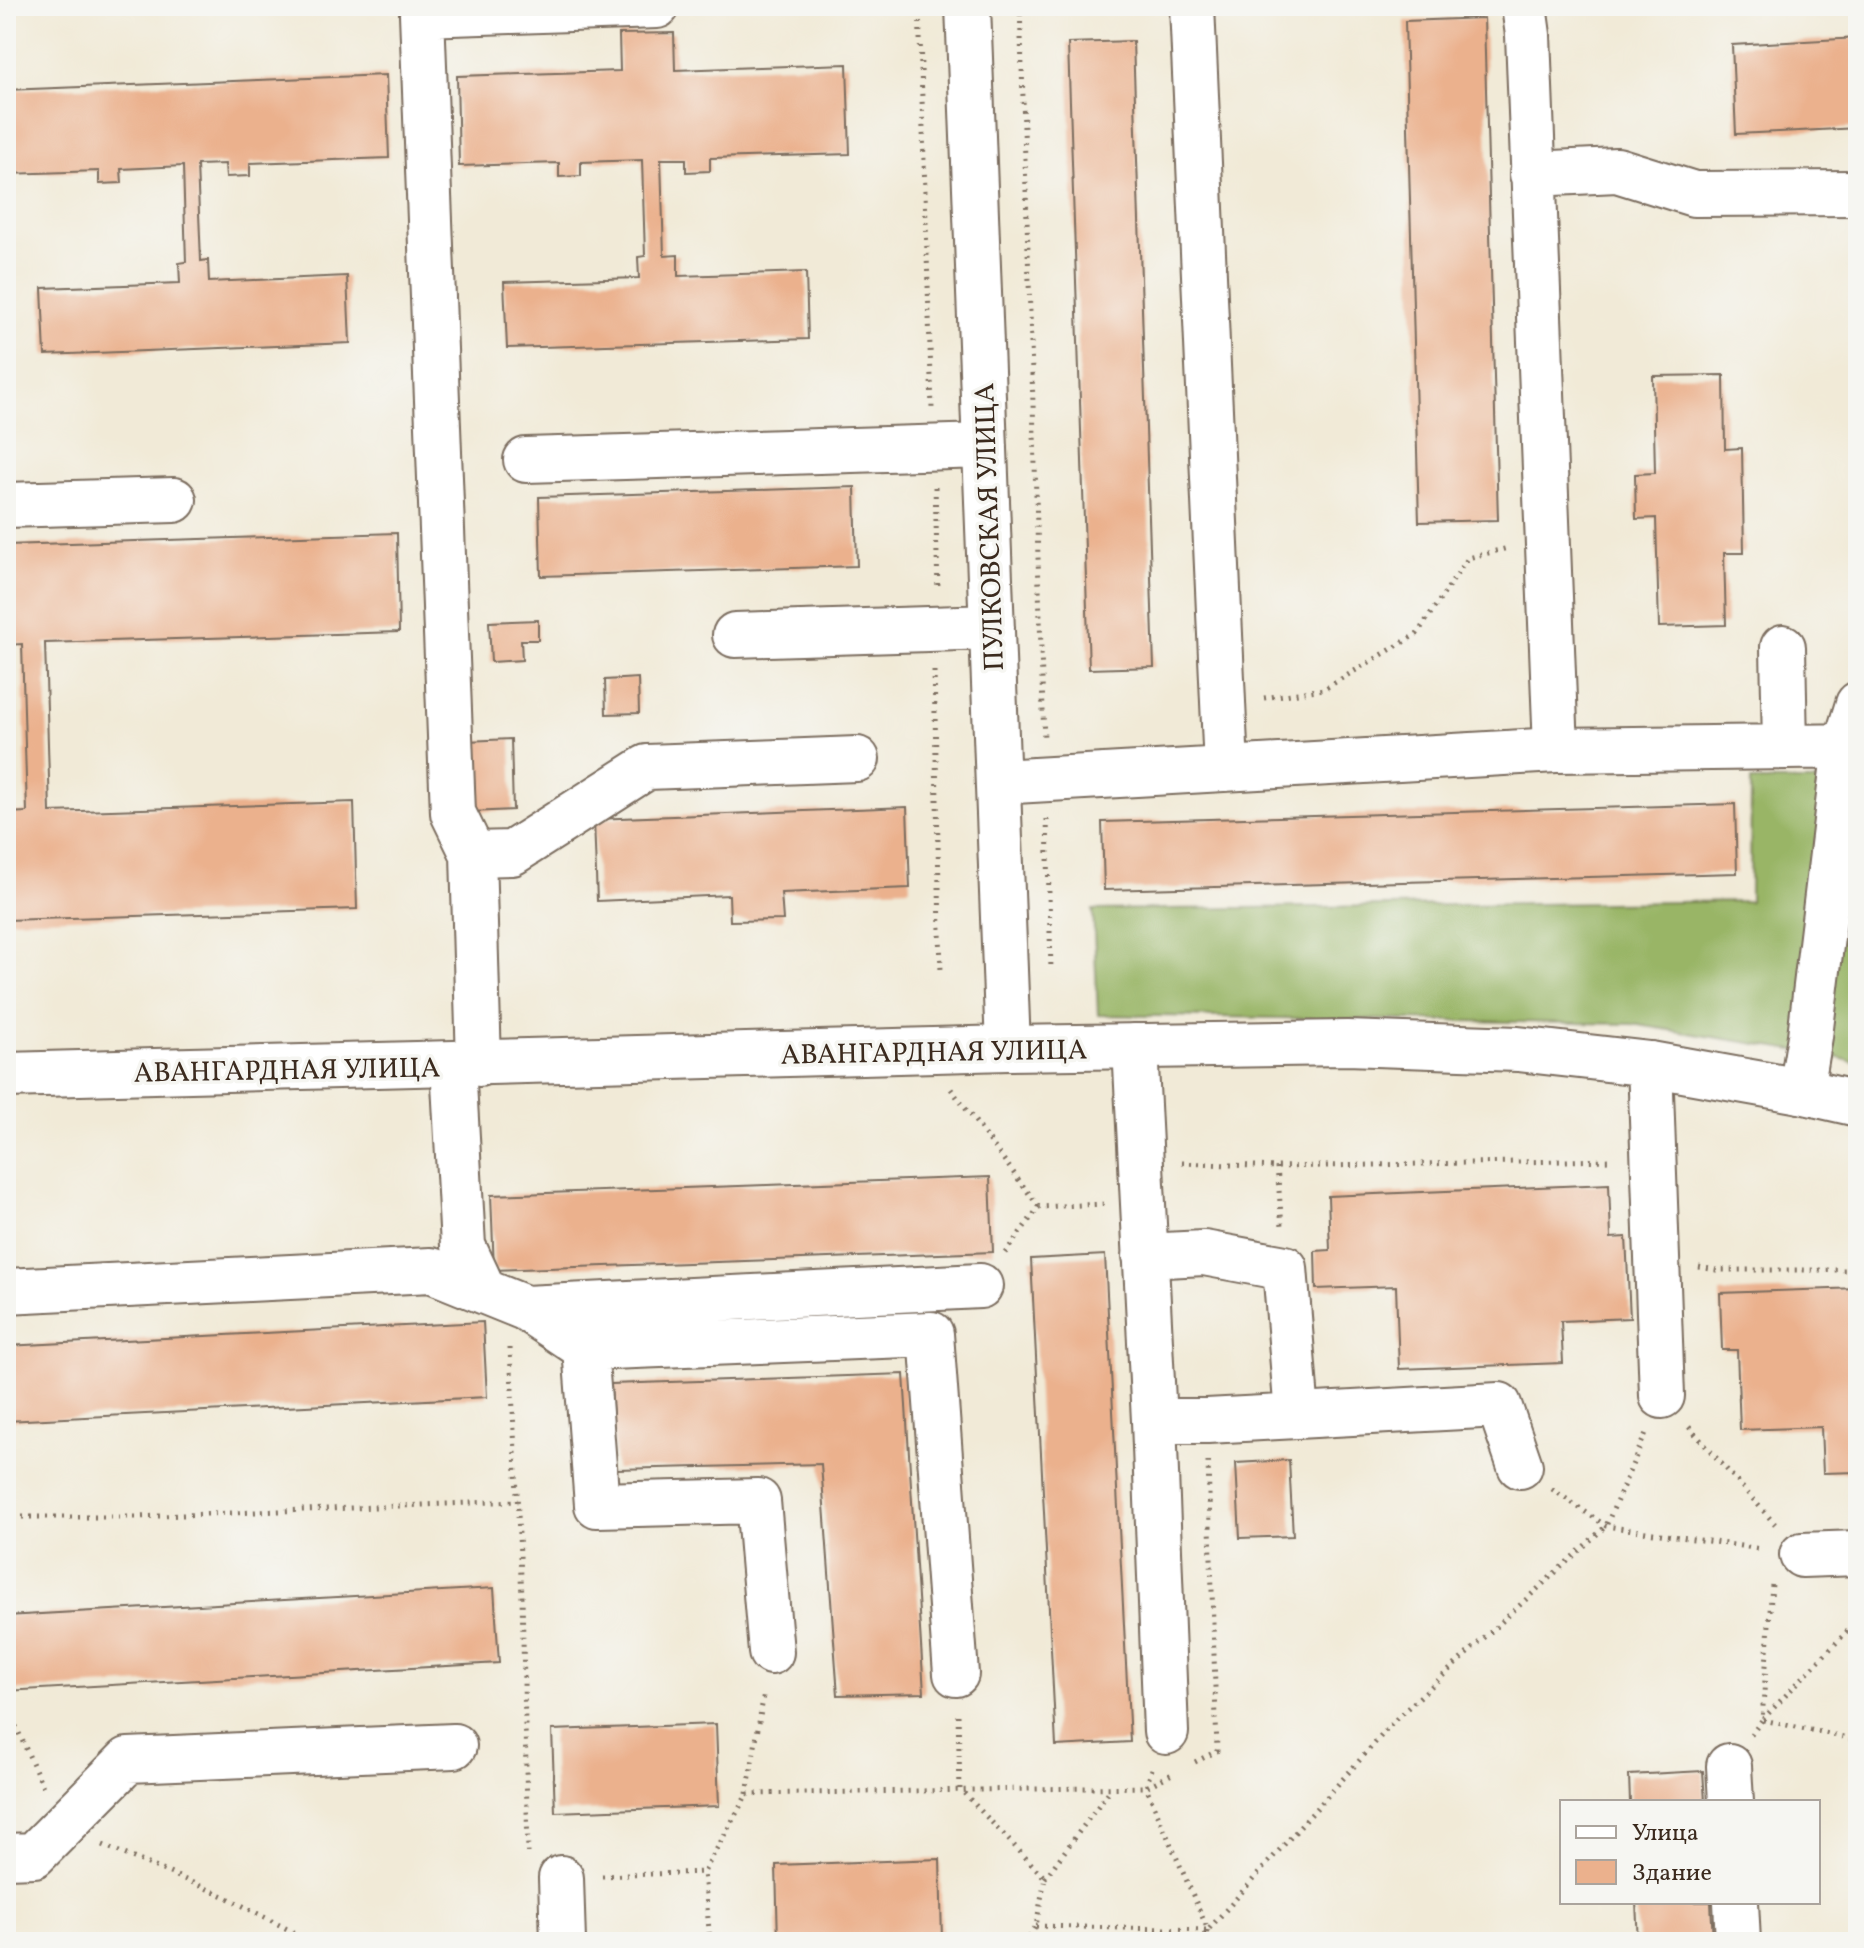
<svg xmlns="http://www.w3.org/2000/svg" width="1864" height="1948" font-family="Vollkorn,serif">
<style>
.forest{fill:#99b566;stroke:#6a7042;stroke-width:2}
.building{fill:#ebb18d}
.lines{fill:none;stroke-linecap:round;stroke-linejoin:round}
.minor-casing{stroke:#7b6d5f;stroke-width:48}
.major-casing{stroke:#7b6d5f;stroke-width:48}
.path{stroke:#7b6d5f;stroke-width:5;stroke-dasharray:2 6;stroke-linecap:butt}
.minor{stroke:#fff;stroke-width:44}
.major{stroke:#fff;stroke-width:44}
.labels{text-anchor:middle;stroke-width:7;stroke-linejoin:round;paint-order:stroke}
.street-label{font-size:28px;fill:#3b2a1e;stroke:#f6f6f2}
</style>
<rect width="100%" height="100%" fill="#f6f6f2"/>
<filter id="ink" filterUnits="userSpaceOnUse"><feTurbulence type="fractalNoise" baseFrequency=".0125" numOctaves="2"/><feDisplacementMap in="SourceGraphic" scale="16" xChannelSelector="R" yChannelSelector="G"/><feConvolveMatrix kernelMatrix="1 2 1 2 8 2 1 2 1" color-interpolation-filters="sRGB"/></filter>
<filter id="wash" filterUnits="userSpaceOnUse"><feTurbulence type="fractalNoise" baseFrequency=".006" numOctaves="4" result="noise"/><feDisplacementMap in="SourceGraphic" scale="32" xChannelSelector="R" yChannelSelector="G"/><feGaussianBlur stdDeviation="1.8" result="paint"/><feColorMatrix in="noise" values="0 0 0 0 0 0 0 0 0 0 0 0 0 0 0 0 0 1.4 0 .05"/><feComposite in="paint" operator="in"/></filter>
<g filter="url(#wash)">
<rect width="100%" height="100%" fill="#f1ead7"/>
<!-- forest -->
<path class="forest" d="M1751 781H1858V1063L1831 1056 1632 1024 1098 1015 1093 910 1750 901Z"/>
<g id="blocks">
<!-- building -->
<path class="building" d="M1484 18 1498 520 1419 522 1405 21Z
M674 33 675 70 847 64 850 154 710 158V171L686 172V159H661L664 256 678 255V276L806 272 808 339 507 348 504 282 639 278 638 257 645 256 642 160 581 162V176L559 177V163L459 166 457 76 620 71 619 34Z
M1858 38V128L1736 134 1732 45Z
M1133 41 1154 667 1089 669 1068 43Z
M386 75 389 158 250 163V176L226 177 225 164 197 165 201 261 208 260 209 282 347 276 350 343 45 355 42 288 180 283 179 263 186 262 183 166 121 169 122 183 99 184V171L6 174V90Z
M1724 375 1725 449 1742 448 1744 553H1724L1726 625 1659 627 1656 518 1636 519 1635 474 1655 473 1653 376Z
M855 487 857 566 541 576 539 497Z
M397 533 399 632 45 643 50 812 354 802 357 909 6 920V813L27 812 22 644 6 645V545Z
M538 620V640H521L522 660 491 662 489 622Z
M638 678 639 713 606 714 605 680Z
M511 739 513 810 470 812 467 741Z
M1735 804 1737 873 1104 890 1102 822Z
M907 807 910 888 781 893 783 920 730 921 729 895 597 901 594 819Z
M990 1177 993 1252 494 1270 491 1195Z
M1609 1184 1611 1238 1626 1237 1630 1318 1561 1321 1563 1363 1399 1369 1396 1286 1316 1289 1315 1251 1330 1250 1328 1196Z
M1105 1255 1130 1742 1056 1746 1031 1259Z
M1858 1288V1472L1823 1473 1821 1427 1740 1430 1737 1350H1722L1720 1293Z
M483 1322 487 1397 6 1421V1346Z
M904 1374 924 1693 838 1695 821 1464 616 1469 611 1384Z
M1289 1460 1293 1536 1240 1538 1236 1463Z
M494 1588 499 1663 6 1691V1616Z
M716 1724 719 1806 555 1812 552 1730Z
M1703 1771 1705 1802H1630L1629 1775Z
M940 1859 942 1941 778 1942 776 1865Z
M1636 1902H1711L1713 1942H1638Z"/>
</g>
</g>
<g filter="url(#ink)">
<use href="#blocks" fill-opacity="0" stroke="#7b6d5f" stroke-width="2"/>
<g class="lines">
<!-- minor casing -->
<g class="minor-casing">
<path id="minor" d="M968 6 1008 1048
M1192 6 1226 769
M1524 6 1528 35 1556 750
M1532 174 1617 170 1694 194 1858 193
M526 460 985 446
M6 505 174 500
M735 635 992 627
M1783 647 1785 747
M998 782 1556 750 1858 746
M473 854 512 853 647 767 857 759
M1135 1046 1154 1421 1166 1732
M479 1064 473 854 453 813 422 14 657 6
M1650 1064 1662 1396
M453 1065 463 1246 484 1291
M1801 1091 1810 1036 1845 746 1858 704
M1145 1256 1204 1253 1285 1268 1297 1415
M6 1291 431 1270 525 1308 980 1286
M525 1308 585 1348 931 1334 956 1674
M585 1348 597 1505 758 1501 771 1652
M1154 1421H1207L1499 1405 1520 1466
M1802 1555 1858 1553
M1729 1766 1731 1802
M6 1856 34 1855 128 1760 454 1746
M561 1878 563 1942
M1736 1902 1738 1942"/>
</g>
<!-- major casing -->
<g class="major-casing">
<path id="major" d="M6 1075 1008 1048 1347 1043 1518 1049 1650 1064 1801 1091 1858 1104"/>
</g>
<!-- path -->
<path class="path" d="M919 6 932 409
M1020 6 1044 741
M935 487 938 589
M934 671 941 973
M1264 698 1324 689 1417 634 1468 558 1508 548
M1047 819 1051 970
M951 1089 1039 1207
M1182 1163 1277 1167 1612 1160
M1277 1167 1282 1226
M1005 1253 1039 1207 1104 1204
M1699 1267 1716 1270H1858
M510 1348 522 1597 528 1853
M1689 1427 1775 1524
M1552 1489 1606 1526 1761 1549
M6 1517H137L518 1501
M6 1704 43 1787
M958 1715 960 1789 1045 1878 1036 1926 1027 1942
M1763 1719 1858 1620
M1763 1720 1858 1740
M1751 1735 1762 1720 1772 1584
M1195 1762 1217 1751 1208 1462
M1152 1769 1146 1787 1208 1930 1206 1942
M747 1794 764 1693
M103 1845 224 1896 312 1942
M602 1876 704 1872
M1045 1878 1110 1790
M1036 1926 1208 1930
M710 1942 704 1872 747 1794 1146 1787 1172 1774
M1201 1942 1208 1930 1399 1716 1606 1526 1646 1433"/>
<!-- minor -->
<use href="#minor" class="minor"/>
<!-- major -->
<use href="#major" class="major"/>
</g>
</g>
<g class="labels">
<!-- street labels -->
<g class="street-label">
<text transform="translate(988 527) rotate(-92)" y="10">ПУЛКОВСКАЯ УЛИЦА</text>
<text transform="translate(934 1051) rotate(-1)" y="10">АВАНГАРДНАЯ УЛИЦА</text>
<text transform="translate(287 1069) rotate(-1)" y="10">АВАНГАРДНАЯ УЛИЦА</text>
</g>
</g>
<!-- margin -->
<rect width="1864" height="1948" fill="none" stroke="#f6f6f2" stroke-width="32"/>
<!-- legend -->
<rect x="1560" y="1800" width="260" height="104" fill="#f6f6f2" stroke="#aba49d" stroke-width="2"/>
<rect x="1576" y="1826" width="40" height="12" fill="#ffffff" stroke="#aba49d" stroke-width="2"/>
<text x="1632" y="1840" font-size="24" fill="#3b2a1e">Улица</text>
<rect x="1576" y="1860" width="40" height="24" fill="#ebb18d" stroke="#aba49d" stroke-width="2"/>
<text x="1632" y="1880" font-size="24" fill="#3b2a1e">Здание</text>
</svg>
